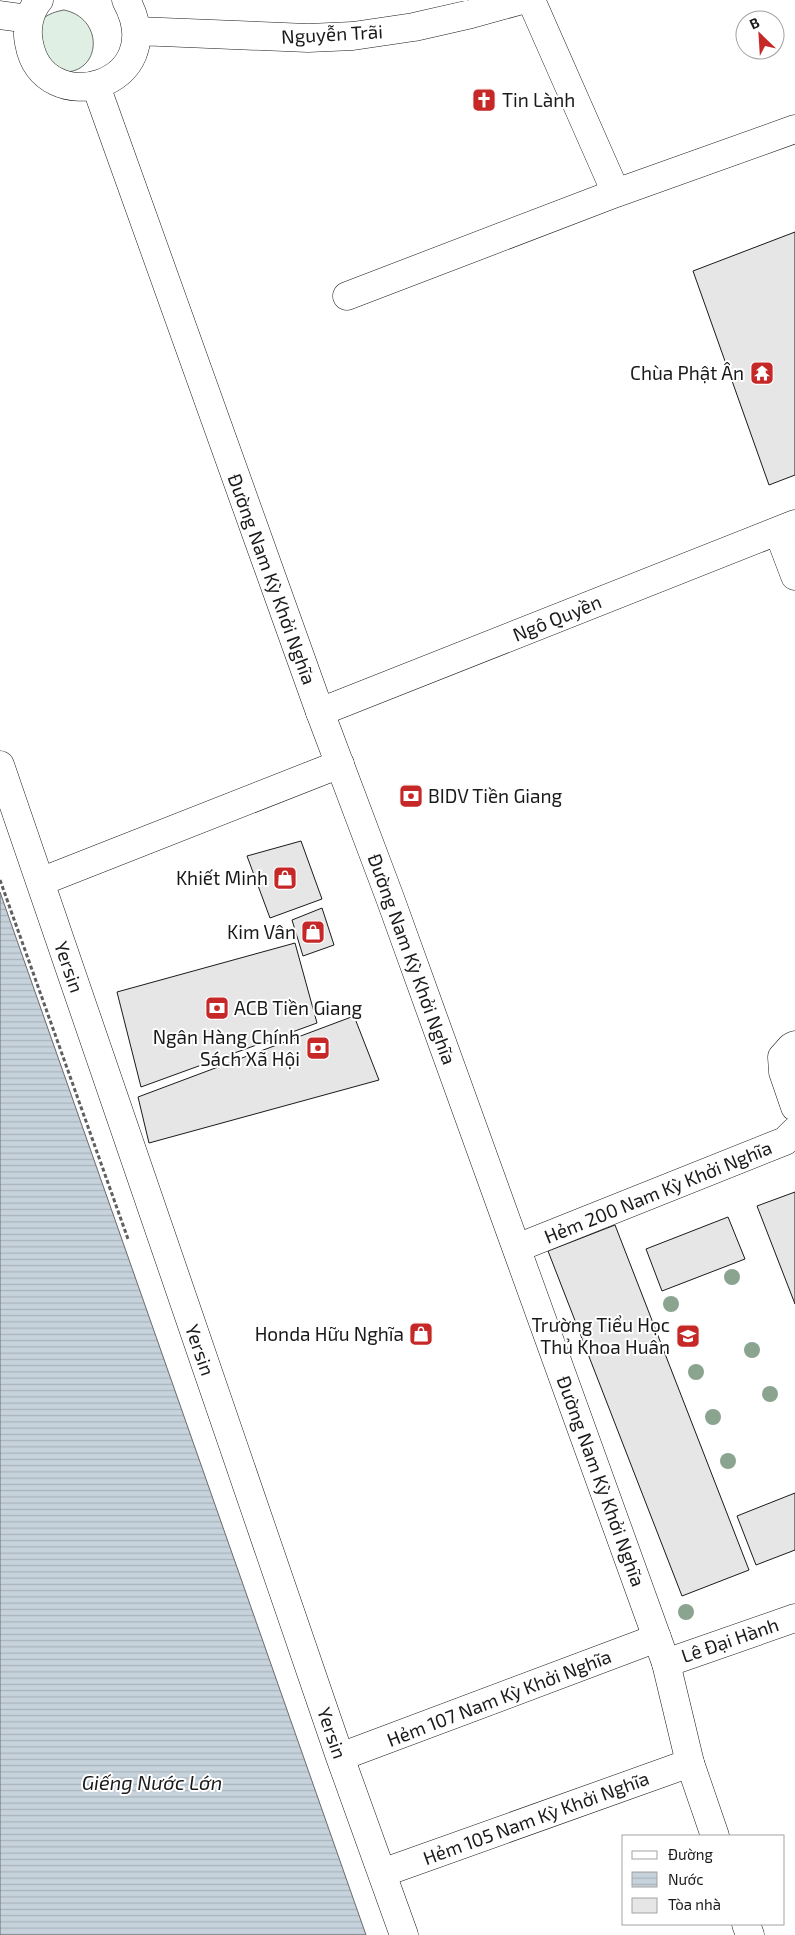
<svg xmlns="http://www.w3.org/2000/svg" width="795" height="1935" font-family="'Exo 2',sans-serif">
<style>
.green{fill:#e0efe3;stroke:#6a6a6a}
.water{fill:url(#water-rules);stroke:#6a6a6a}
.building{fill:#e6e6e6;stroke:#1a1a1a}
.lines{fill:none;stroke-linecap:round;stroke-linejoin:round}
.minor-casing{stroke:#1a1a1a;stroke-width:29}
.major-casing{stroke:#1a1a1a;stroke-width:29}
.path{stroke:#5f5f5f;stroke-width:3;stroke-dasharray:4 2.5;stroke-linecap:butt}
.minor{stroke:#fff;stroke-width:28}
.major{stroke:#fff;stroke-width:28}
.tree{fill:#8aa48f}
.labels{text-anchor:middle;stroke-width:4;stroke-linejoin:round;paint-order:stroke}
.street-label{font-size:19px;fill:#1a1a1a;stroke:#fff}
.poi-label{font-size:19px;fill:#1a1a1a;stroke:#fff;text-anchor:end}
.water-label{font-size:20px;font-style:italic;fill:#1a1a1a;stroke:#fff}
</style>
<defs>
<pattern id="water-rules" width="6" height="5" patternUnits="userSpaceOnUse" patternTransform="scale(1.25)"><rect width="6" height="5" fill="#c6d2dc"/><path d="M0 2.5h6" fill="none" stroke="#aab4bc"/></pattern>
</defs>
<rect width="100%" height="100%" fill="#fff"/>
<!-- green -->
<path class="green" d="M64 10C103 18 102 69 67 72 61 73 53 70 47 68L36 24C45 16 52 12 64 10Z"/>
<!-- water -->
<path class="water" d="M0 892 366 1935H0Z"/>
<!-- building -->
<path class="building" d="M795 232V475L769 485 693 271Z
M301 841 322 899 270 918 247 856Z
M322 908 334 945 303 956 292 920Z
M295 943 317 1023 141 1087 117 992Z
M354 1016 379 1080 149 1143 138 1097Z
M795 1192V1304L757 1206Z
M728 1217 745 1259 662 1291 646 1249Z
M615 1225 749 1570 682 1596 548 1251Z
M795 1493V1550L756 1565 737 1516Z"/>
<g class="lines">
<!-- minor casing -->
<g class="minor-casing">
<path id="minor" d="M531 0 616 193 795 129
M347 296 616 193
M778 531 795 576
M320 712 795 524
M0 765 340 1757 404 1935
M40 882 340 764
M795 1045 791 1047 782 1057 783 1072 795 1107
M517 1248 785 1141 795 1131
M666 1663 795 1618
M340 1757 657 1638
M382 1873 690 1763"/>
</g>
<!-- major casing -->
<g class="major-casing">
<path id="major" d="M39 0C29 12 26 29 29 43 43 122 173 86 126 0
M0 15 29 19
M137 31 308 38 353 36 414 27 471 14 522 0
M96 86 320 712 390 898 657 1638 666 1663 690 1763 715 1836
M746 1924 750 1935"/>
</g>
<!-- path -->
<path class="path" d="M0 880 128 1239"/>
<!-- minor -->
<use href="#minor" class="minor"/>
<!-- major -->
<use href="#major" class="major"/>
</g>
<!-- trees -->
<g class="tree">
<circle cx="732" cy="1277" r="8"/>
<circle cx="671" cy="1304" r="8"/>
<circle cx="752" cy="1350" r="8"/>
<circle cx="696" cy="1372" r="8"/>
<circle cx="770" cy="1394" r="8"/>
<circle cx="713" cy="1417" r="8"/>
<circle cx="728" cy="1461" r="8"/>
<circle cx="686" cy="1612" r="8"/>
</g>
<!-- icons -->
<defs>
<g id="church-square" transform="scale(1.25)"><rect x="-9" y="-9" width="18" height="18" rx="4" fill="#c62828" stroke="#fff"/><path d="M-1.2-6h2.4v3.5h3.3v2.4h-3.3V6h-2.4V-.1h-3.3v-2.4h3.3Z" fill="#fff"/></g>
<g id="temple-square" transform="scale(1.25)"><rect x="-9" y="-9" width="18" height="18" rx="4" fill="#c62828" stroke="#fff"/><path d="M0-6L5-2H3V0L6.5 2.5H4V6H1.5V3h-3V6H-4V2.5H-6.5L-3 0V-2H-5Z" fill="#fff"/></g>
<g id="bank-square" transform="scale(1.25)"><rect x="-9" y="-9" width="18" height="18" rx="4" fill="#c62828" stroke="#fff"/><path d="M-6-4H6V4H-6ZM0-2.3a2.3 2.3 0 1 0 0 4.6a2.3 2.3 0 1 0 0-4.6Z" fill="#fff"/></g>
<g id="shop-square" transform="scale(1.25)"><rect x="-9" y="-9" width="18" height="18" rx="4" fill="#c62828" stroke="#fff"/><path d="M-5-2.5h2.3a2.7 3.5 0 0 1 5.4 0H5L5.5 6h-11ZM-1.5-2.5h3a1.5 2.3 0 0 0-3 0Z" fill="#fff"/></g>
<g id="school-square" transform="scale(1.25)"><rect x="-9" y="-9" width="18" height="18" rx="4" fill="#c62828" stroke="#fff"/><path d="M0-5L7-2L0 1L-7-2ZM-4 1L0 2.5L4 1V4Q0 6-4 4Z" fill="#fff"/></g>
</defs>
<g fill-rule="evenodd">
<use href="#church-square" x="484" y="100"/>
<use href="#temple-square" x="762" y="373"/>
<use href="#bank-square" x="411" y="796"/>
<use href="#shop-square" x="285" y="878"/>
<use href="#shop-square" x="313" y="932"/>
<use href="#bank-square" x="217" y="1008"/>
<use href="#bank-square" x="318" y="1048"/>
<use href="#shop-square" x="421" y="1334"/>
<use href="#school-square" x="688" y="1336"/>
</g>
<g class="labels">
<!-- street labels -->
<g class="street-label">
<text transform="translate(332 34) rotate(-3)" y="7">Nguyễn Trãi</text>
<text transform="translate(272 579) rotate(70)" y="7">Đường Nam Kỳ Khởi Nghĩa</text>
<text transform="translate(557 618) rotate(-22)" y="7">Ngô Quyền</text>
<text transform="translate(412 959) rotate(70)" y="7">Đường Nam Kỳ Khởi Nghĩa</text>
<text transform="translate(69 967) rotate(71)" y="7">Yersin</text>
<text transform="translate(658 1192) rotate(-22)" y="7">Hẻm 200 Nam Kỳ Khởi Nghĩa</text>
<text transform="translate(200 1350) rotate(71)" y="7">Yersin</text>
<text transform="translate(601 1481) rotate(70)" y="7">Đường Nam Kỳ Khởi Nghĩa</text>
<text transform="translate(730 1640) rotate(-19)" y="7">Lê Đại Hành</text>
<text transform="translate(499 1698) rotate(-21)" y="7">Hẻm 107 Nam Kỳ Khởi Nghĩa</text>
<text transform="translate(332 1733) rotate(71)" y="7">Yersin</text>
<text transform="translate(536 1818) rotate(-20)" y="7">Hẻm 105 Nam Kỳ Khởi Nghĩa</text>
</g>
<!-- poi labels -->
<g class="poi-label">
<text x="502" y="107" text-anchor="start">Tin Lành</text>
<text x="744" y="380">Chùa Phật Ân</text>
<text x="428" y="803" text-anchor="start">BIDV Tiền Giang</text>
<text x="268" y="885">Khiết Minh</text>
<text x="296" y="939">Kim Vân</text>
<text x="234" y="1015" text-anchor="start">ACB Tiền Giang</text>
<text x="300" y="1044">Ngân Hàng Chính<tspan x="300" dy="22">Sách Xã Hội</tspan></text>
<text x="670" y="1332">Trường Tiểu Học<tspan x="670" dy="22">Thủ Khoa Huân</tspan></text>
<text x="404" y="1341">Honda Hữu Nghĩa</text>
</g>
<!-- water labels -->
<g class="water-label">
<text x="152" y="1790">Giếng Nước Lớn</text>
</g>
</g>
<!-- legend -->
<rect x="622" y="1835" width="162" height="90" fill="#ffffff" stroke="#a3a3a3"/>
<rect x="632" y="1851" width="25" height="8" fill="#ffffff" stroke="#a3a3a3"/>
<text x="668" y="1860" font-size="15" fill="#1a1a1a">Đường</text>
<rect x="632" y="1872" width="25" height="15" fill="url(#water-rules)" stroke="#a3a3a3"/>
<text x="668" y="1885" font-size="15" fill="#1a1a1a">Nước</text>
<rect x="632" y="1898" width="25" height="15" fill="#e6e6e6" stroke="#a3a3a3"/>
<text x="668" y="1910" font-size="15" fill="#1a1a1a">Tòa nhà</text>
<!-- north arrow -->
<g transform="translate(760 35) rotate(335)"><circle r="24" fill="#ffffff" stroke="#a3a3a3"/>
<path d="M0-4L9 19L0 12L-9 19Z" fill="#c62828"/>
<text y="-8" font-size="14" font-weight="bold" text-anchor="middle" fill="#1a1a1a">B</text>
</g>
</svg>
